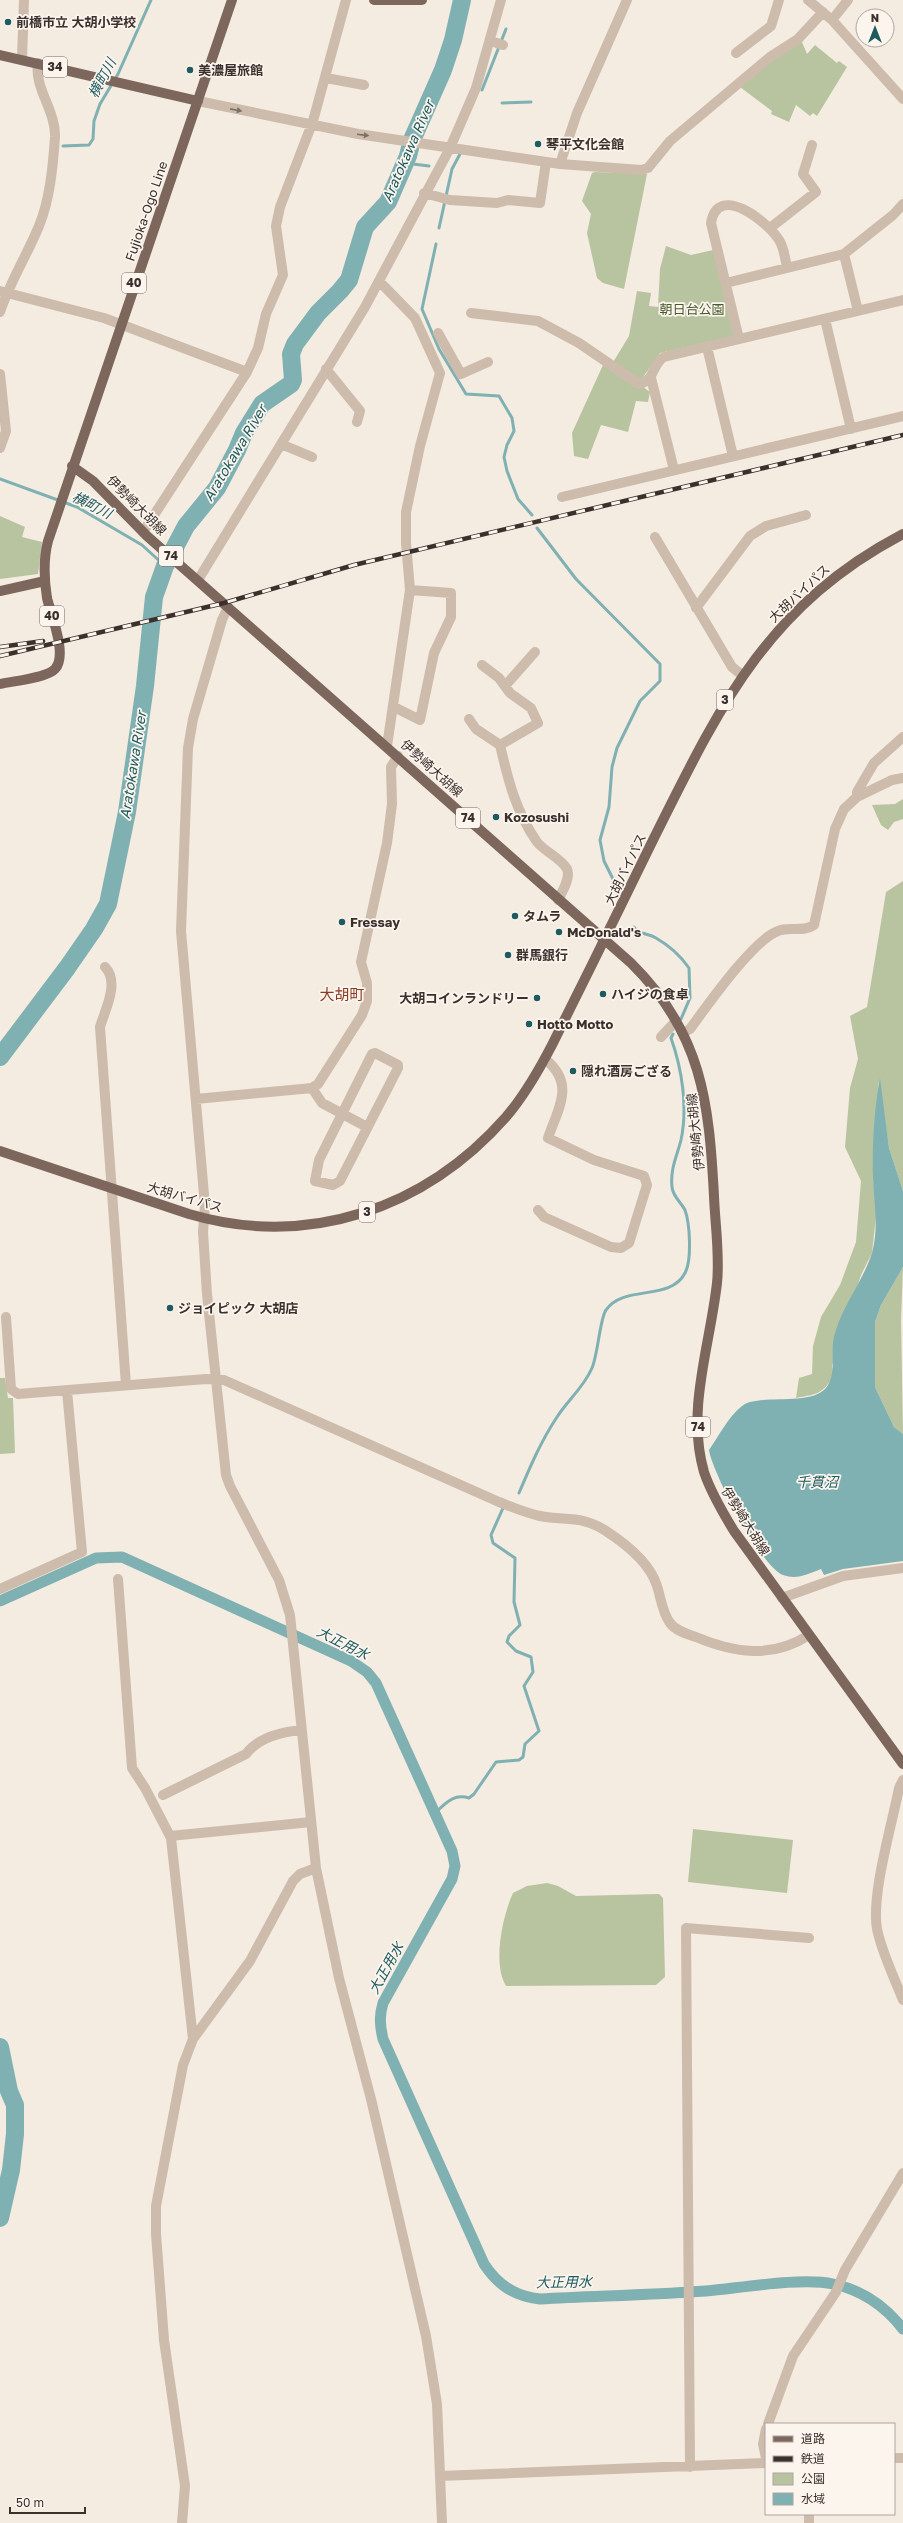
<svg xmlns="http://www.w3.org/2000/svg" width="903" height="2523" font-family="'Golos Text','Noto Sans JP',sans-serif">
<style>
.green{fill:#b8c4a0}
.water{fill:#7fb0b2}
.lines{fill:none;stroke-linecap:round;stroke-linejoin:round}
.stream{stroke:#7fb0b2;stroke-width:3}
.canal{stroke:#7fb0b2;stroke-width:11}
.river{stroke:#7fb0b2;stroke-width:18}
.minor{stroke:#cdbbac;stroke-width:10}
.major{stroke:#7d675c;stroke-width:10}
.rail-casing{stroke:#3b302b;stroke-width:4.5}
.rail{stroke:#fbf5ee;stroke-width:3;stroke-dasharray:9;stroke-linecap:butt}
.oneway{fill:#7d6f65}
.poi-dot{fill:#1f5a5e;stroke:#fbf5ee;stroke-width:1.5}
.labels{text-anchor:middle;stroke-width:3.5;stroke-linejoin:round;paint-order:stroke}
.shield{fill:#fbf5ee;stroke:#756b66;stroke-width:1}
.shield-label{font-size:12px;font-weight:bold;fill:#3b302b}
.poi-label{font-size:13px;font-weight:bold;fill:#3b302b;stroke:#fbf5ee;text-anchor:start}
.street-label{font-size:13px;fill:#3b302b;stroke:#fbf5ee}
.park-label{font-size:13px;fill:#4a5a2e;stroke:#fbf5ee}
.water-label{font-size:14px;font-style:italic;fill:#1f5a5e;stroke:#fbf5ee}
.quarter-label{font-size:15px;fill:#8c3b22;stroke:#fbf5ee}
</style>
<rect width="100%" height="100%" fill="#f4ebe1"/>
<!-- green -->
<path class="green" d="M802 42 807 54 815 45 837 63 839 61 847 67 817 116 813 113 810 116 796 105 789 122 771 114 772 111 740 87 772 59Z
M595 172 647 174 624 289 603 283 597 278 587 233 591 214 582 201 592 173Z
M666 246 691 255 713 250 734 336 660 353 641 380 612 364 629 336 637 291 651 293 649 306 658 307 660 269Z
M603 365 635 387H643L650 392 648 402 636 401 628 432 601 425 588 459 574 456 572 433Z
M0 516 25 527 22 537 42 542 38 574 0 579Z
M903 799V819L894 822 888 830 881 825 872 805 895 804Z
M903 881V1191L889 1148 879 1080 873 1179 877 1207 872 1253 861 1275 832 1366 834 1376C821 1395 817 1394 796 1398L799 1378 812 1374 813 1346 821 1317 840 1285 856 1242 861 1181 845 1147 850 1088 858 1059 850 1016 867 1007 886 892Z
M903 1267 901 1320 903 1434 894 1427 875 1387V1322L881 1305Z
M0 1378H5L8 1398H13L15 1453 0 1454Z
M693 1829 793 1840 787 1893 688 1882Z
M547 1883 558 1886 576 1896 659 1894 663 1898 665 1977 656 1985 506 1986C492 1963 503 1915 513 1893L527 1886Z"/>
<!-- water -->
<path class="water" d="M880 1078 889 1148 903 1191V1267L881 1305 875 1322V1387L894 1427 903 1434V1561L843 1569 824 1575 821 1569C808 1574 797 1580 783 1575 762 1568 712 1472 709 1450 719 1436 728 1417 742 1406 757 1393 810 1407 826 1388 838 1372 829 1352 835 1333 843 1305 863 1281 872 1253 879 1228 874 1203 873 1178 872 1145 874 1110 880 1078Z"/>
<g class="lines">
<!-- stream -->
<path class="stream" d="M482 90 506 29
M502 103 531 102
M63 146 89 145 93 139 94 121 100 104 118 74 151 0
M405 163 429 166
M439 228 452 169 460 154
M436 244 422 309 439 349 466 394 499 396 512 418 514 431 507 445 504 457 507 471 518 499 532 515
M0 479 77 507 142 545 165 566
M537 528 576 579 660 664V681L640 701 617 748 612 767 609 807 600 840 604 861 614 881
M634 927C639 935 648 933 656 938 670 946 680 955 689 968L690 998 681 1019
M519 1493C530 1467 541 1441 557 1417 568 1400 584 1387 592 1368 598 1354 600 1318 606 1310 624 1284 670 1302 685 1273 692 1260 690 1224 685 1210 681 1202 673 1197 672 1187 670 1169 677 1156 681 1140 688 1107 682 1069 671 1038L673 1034
M434 1814C445 1804 453 1793 469 1798L474 1794 496 1762 519 1760 523 1757 525 1744 539 1731 524 1686 533 1672 531 1657 516 1651 507 1642 509 1636 520 1625 514 1602 515 1558 493 1543 491 1535 503 1508"/>
<!-- canal -->
<path class="canal" d="M0 1601 96 1558 122 1557 351 1661 367 1672 376 1683 452 1851 455 1866 452 1879 383 2003C379 2016 380 2026 383 2039L484 2264C498 2285 514 2296 540 2299 595 2296 651 2295 706 2291 740 2288 802 2277 833 2284 862 2290 885 2306 903 2329"/>
<!-- river -->
<path class="river" d="M0 1057 67 968 94 929 108 904 127 812 145 686 154 597 165 566 186 526 217 488 237 450 244 433 262 404 291 384 293 380 291 354 295 344 318 313 340 291 349 280 365 227 388 202 408 156 412 140 443 70 453 40 462 0
M0 2047 9 2091 15 2105V2134L11 2170 0 2218"/>
<!-- minor -->
<path class="minor" d="M808 0 832 20 903 99
M832 20 848 0
M491 41 503 45
M736 53 771 26 779 0
M22 59 24 0
M326 78 364 85
M198 101 358 134 560 164 641 170 648 168 670 141 770 57 798 39 823 12
M560 164 577 113 627 0
M424 193 450 200 497 203 508 200 540 203 546 162
M770 228 816 192 803 174 812 145
M844 254 858 311
M379 281 415 318 440 373 420 446 406 512V543L410 590 387 746
M726 283 844 254 893 215 903 204
M0 291 104 318 247 372
M0 312C10 282 27 255 39 226 50 199 53 166 55 137 56 111 34 88 38 63
M471 313 538 321 579 343 639 384C655 381 652 364 664 357L903 300
M825 319 851 429
M438 333 461 374 488 362
M739 339 711 223C718 182 768 222 779 240 784 247 785 259 787 267
M707 347 733 456
M326 369 360 411 357 422
M0 374 6 431 0 448
M651 378 674 470
M281 444 312 457
M562 497 903 416
M143 532 247 372 258 348 266 314 283 275 276 226 280 207 313 121 346 0
M655 537 732 667 742 675
M198 580 365 307 450 148 476 88 501 0
M228 607 222 620 193 719 188 748 181 931 205 1206 203 1232 207 1294 226 1475 230 1486 279 1580 290 1615 316 1868 339 1978 371 2099 426 2336 437 2404 442 2523
M696 608 750 536 766 526 806 515
M482 665 499 678 510 693 531 708 538 723 500 745
M505 686 535 652
M394 707 420 720 434 653 451 617V593L410 590
M469 719 476 729 500 745C508 780 516 812 537 842 545 852 561 858 567 869 571 878 562 892 558 900
M857 797V792L874 763 903 737
M105 967C120 982 105 1010 100 1027L126 1385
M683 1033 690 1029C707 1006 753 940 778 931 790 926 802 933 814 925L835 829 844 809 857 797 892 780 903 778
M661 1037 676 1021
M375 1053 398 1065V1068L340 1181 333 1185 315 1181 319 1160 372 1054Z
M312 1088 322 1103 367 1127
M196 1099 312 1088 318 1084 362 1015 367 1001V983L361 962 387 843 392 804 391 767 398 756
M538 1210 544 1217 611 1247 621 1248 629 1243 647 1185 644 1176 594 1160 548 1138C558 1108 576 1084 545 1059
M6 1317 11 1389 18 1394 206 1379 224 1380 499 1502C512 1507 526 1513 540 1516 566 1521 582 1515 606 1531 626 1544 650 1563 657 1586 661 1598 662 1612 670 1623 676 1631 687 1634 696 1637 734 1653 772 1659 809 1635
M118 1579 132 1768 145 1788 171 1838 193 2039
M0 1589 82 1552 67 1391
M782 1598 843 1576 903 1568
M903 1780 899 1788C892 1825 871 1894 877 1929 882 1953 894 1977 903 2000
M163 1795 246 1754C258 1738 281 1732 301 1730
M170 1836 311 1822
M768 2424 793 2356 836 2292 845 2270 903 2173
M766 2429 763 2444 766 2458
M894 2458H903
M690 2467 686 1928 809 1938
M440 2476 766 2463
M809 2514V2523
M182 2523 185 2486 164 2340 156 2234V2206L183 2065 193 2039 250 1961 293 1881 300 1874 316 1868"/>
<!-- major -->
<path class="major" d="M374 0H422
M0 55 198 101
M72 466 93 481 147 536 631 963C702 1033 709 1102 714 1196 715 1224 720 1255 717 1283 710 1346 686 1410 704 1472 711 1493 723 1513 734 1531L903 1764
M0 591 45 581
M0 684C13 681 47 678 55 669 68 655 51 615 47 598 44 579 43 560 48 541L232 0
M0 1151 189 1214C308 1249 425 1209 506 1117 525 1095 539 1070 552 1045 586 977 620 908 653 840 719 708 766 606 903 534"/>
<!-- rail casing -->
<g class="rail-casing">
<path id="rail" d="M0 647 43 641
M0 656 224 603 354 565 903 435"/>
</g>
<!-- rail -->
<use href="#rail" class="rail"/>
</g>
<!-- one-way arrows -->
<defs><path id="oneway-solid" d="M-6-.8H1V-3.2L6.5 0L1 3.2V.8H-6Z"/></defs>
<g class="oneway">
<use href="#oneway-solid" transform="translate(236 110) rotate(11)"/>
<use href="#oneway-solid" transform="translate(363 135) rotate(7)"/>
</g>
<!-- markers -->
<g class="poi-dot">
<circle cx="8" cy="22" r="4"/>
<circle cx="190" cy="70" r="4"/>
<circle cx="538" cy="144" r="4"/>
<circle cx="496" cy="817" r="4"/>
<circle cx="515" cy="916" r="4"/>
<circle cx="342" cy="922" r="4"/>
<circle cx="559" cy="932" r="4"/>
<circle cx="508" cy="955" r="4"/>
<circle cx="603" cy="994" r="4"/>
<circle cx="537" cy="998" r="4"/>
<circle cx="529" cy="1024" r="4"/>
<circle cx="573" cy="1071" r="4"/>
<circle cx="170" cy="1308" r="4"/>
</g>
<g class="labels">
<!-- shield labels -->
<g class="shield">
<rect x="43" y="57" width="24" height="20" rx="3"/>
<rect x="122" y="273" width="24" height="20" rx="3"/>
<rect x="159" y="546" width="24" height="20" rx="3"/>
<rect x="40" y="606" width="24" height="20" rx="3"/>
<rect x="717" y="690" width="16" height="20" rx="3"/>
<rect x="456" y="808" width="24" height="20" rx="3"/>
<rect x="359" y="1202" width="16" height="20" rx="3"/>
<rect x="686" y="1417" width="24" height="20" rx="3"/>
</g>
<g class="shield-label">
<text x="55" y="71">34</text>
<text x="134" y="287">40</text>
<text x="171" y="560">74</text>
<text x="52" y="620">40</text>
<text x="725" y="704">3</text>
<text x="468" y="822">74</text>
<text x="367" y="1216">3</text>
<text x="698" y="1431">74</text>
</g>
<!-- poi labels -->
<g class="poi-label">
<text x="16" y="27">前橋市立 大胡小学校</text>
<text x="198" y="75">美濃屋旅館</text>
<text x="546" y="149">琴平文化会館</text>
<text x="504" y="822">Kozosushi</text>
<text x="523" y="921">タムラ</text>
<text x="350" y="927">Fressay</text>
<text x="567" y="937">McDonald's</text>
<text x="516" y="960">群馬銀行</text>
<text x="611" y="999">ハイジの食卓</text>
<text x="529" y="1003" text-anchor="end">大胡コインランドリー</text>
<text x="537" y="1029">Hotto Motto</text>
<text x="581" y="1076">隠れ酒房ござる</text>
<text x="178" y="1313">ジョイピック 大胡店</text>
</g>
<!-- street labels -->
<g class="street-label">
<text transform="translate(146 211) rotate(-71)" y="5">Fujioka-Ogo Line</text>
<text transform="translate(137 505) rotate(45)" y="5">伊勢崎大胡線</text>
<text transform="translate(799 593) rotate(-43)" y="5">大胡バイパス</text>
<text transform="translate(432 768) rotate(42)" y="5">伊勢崎大胡線</text>
<text transform="translate(625 869) rotate(-64)" y="5">大胡バイパス</text>
<text transform="translate(695 1132) rotate(-96)" y="5">伊勢崎大胡線</text>
<text transform="translate(185 1197) rotate(16)" y="5">大胡バイパス</text>
<text transform="translate(746 1521) rotate(58)" y="5">伊勢崎大胡線</text>
</g>
<!-- park labels -->
<g class="park-label">
<text x="692" y="314">朝日台公園</text>
</g>
<!-- water labels -->
<g class="water-label">
<text transform="translate(102 78) rotate(-62)" y="5">横町川</text>
<text transform="translate(408 151) rotate(-66)" y="5">Aratokawa River</text>
<text transform="translate(235 453) rotate(-59)" y="5">Aratokawa River</text>
<text transform="translate(92 505) rotate(27)" y="5">横町川</text>
<text transform="translate(133 765) rotate(-81)" y="5">Aratokawa River</text>
<text x="817" y="1487">千貫沼</text>
<text transform="translate(343 1643) rotate(27)" y="5">大正用水</text>
<text transform="translate(386 1968) rotate(-61)" y="5">大正用水</text>
<text transform="translate(564 2282) rotate(-1)" y="5">大正用水</text>
</g>
<!-- quarter labels -->
<g class="quarter-label">
<text x="342" y="1000">大胡町</text>
</g>
</g>
<!-- legend -->
<rect x="765" y="2423" width="130" height="92" fill="#fbf5ee" stroke="#aea6a0"/>
<rect x="773" y="2436" width="20" height="6" fill="#7d675c" stroke="#aea6a0"/>
<text x="801" y="2443" font-size="12" fill="#3b302b">道路</text>
<rect x="773" y="2456" width="20" height="6" fill="#3b302b" stroke="#aea6a0"/>
<text x="801" y="2463" font-size="12" fill="#3b302b">鉄道</text>
<rect x="773" y="2473" width="20" height="12" fill="#b8c4a0" stroke="#aea6a0"/>
<text x="801" y="2483" font-size="12" fill="#3b302b">公園</text>
<rect x="773" y="2493" width="20" height="12" fill="#7fb0b2" stroke="#aea6a0"/>
<text x="801" y="2503" font-size="12" fill="#3b302b">水域</text>
<!-- north arrow -->
<g transform="translate(875 28)"><circle r="19" fill="#fbf5ee" stroke="#aea6a0"/>
<path d="M0-3L7 15L0 10L-7 15Z" fill="#1f5a5e"/>
<text y="-6" font-size="11" font-weight="bold" text-anchor="middle" fill="#3b302b">N</text>
</g>
<!-- scale -->
<path d="M10 2507v6h75v-6" fill="none" stroke="#3b302b" stroke-width="2"/>
<text x="16" y="2507" font-size="12" fill="#3b302b" stroke="#fbf5ee" stroke-width="3" paint-order="stroke">50 m</text>
</svg>
